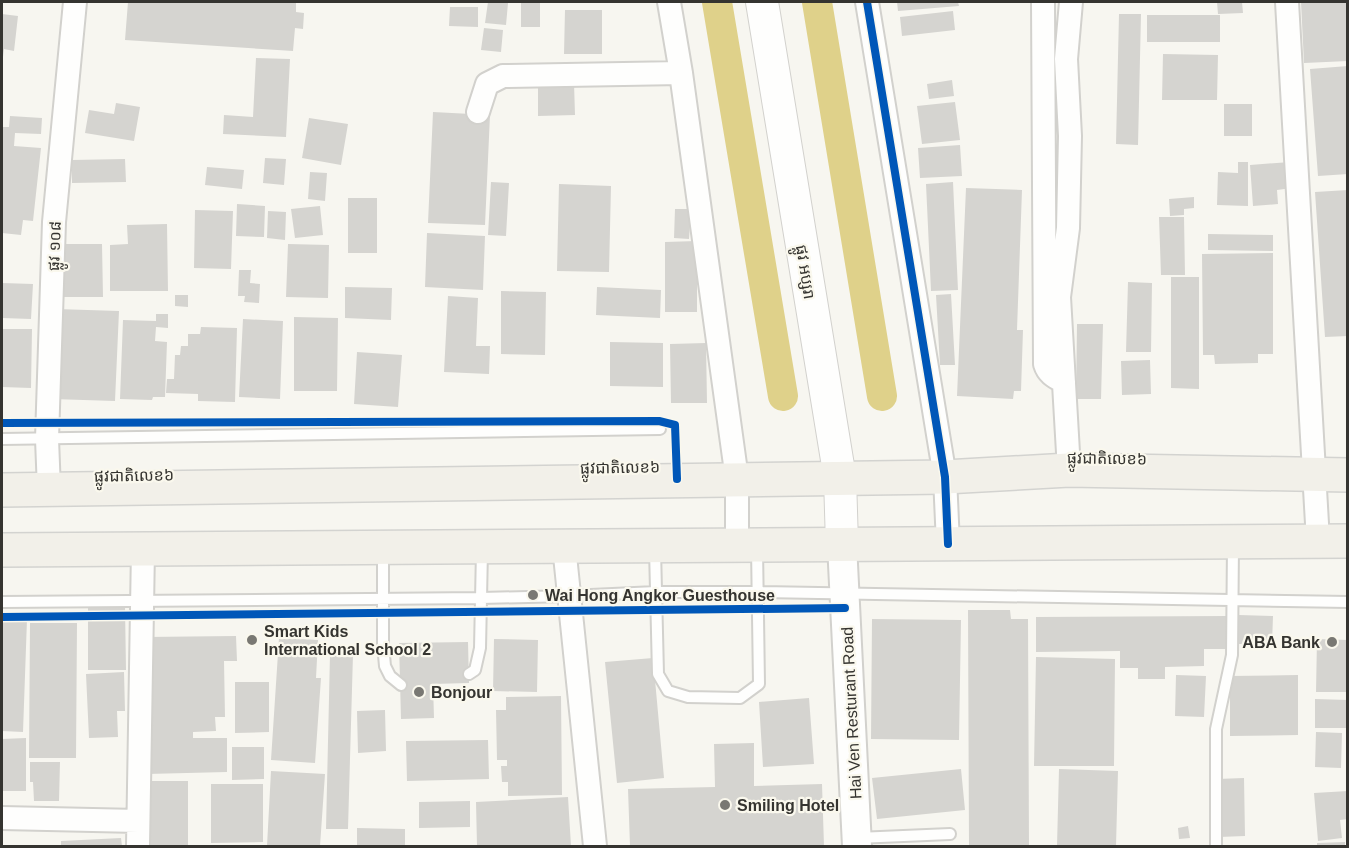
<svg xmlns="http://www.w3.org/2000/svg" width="1349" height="848" font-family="Helvetica,'Noto Sans Khmer',sans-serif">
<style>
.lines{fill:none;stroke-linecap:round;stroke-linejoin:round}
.canal{stroke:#dfd18a;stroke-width:30}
.building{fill:#d5d4d0}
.service-casing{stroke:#d2d1cd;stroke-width:14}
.minor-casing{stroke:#d2d1cd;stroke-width:26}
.tertiary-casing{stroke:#d2d1cd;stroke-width:32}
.secondary-casing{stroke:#d2d1cd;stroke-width:34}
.primary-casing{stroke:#d3d3d0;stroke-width:36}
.service{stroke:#fefefd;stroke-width:10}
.minor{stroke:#fefefd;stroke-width:22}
.tertiary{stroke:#fefefd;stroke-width:28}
.secondary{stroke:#fefefd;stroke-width:32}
.primary{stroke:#f2f0e9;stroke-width:33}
.cycleway-casing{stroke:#faf8ed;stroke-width:11}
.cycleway{stroke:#0057b8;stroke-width:8}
.poi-dot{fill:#797873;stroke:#faf8ed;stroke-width:2}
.labels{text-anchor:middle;stroke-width:4.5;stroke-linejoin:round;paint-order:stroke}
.street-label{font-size:16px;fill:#353430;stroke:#faf8ed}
.poi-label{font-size:16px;font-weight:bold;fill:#353430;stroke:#faf8ed;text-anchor:start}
</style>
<rect width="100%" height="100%" fill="#f7f6f0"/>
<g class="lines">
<!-- canal -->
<path class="canal" d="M717 2 783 396
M817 2 882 396"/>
</g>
<!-- building -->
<path class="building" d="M128 2H296V12L304 13 303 29 295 28 293 51 125 40Z
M488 2 508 3 506 25 485 23Z
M521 2H540V27H521Z
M897 2H958L959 6 898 11Z
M1217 2H1242L1243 13 1218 14Z
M1301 2H1348V61L1304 63Z
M450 7H478V27L449 26Z
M565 10H602V54H564Z
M953 11 955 30 902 36 900 17Z
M2 14 18 16 14 51 4 49 3 57Z
M1119 14H1141L1138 145 1116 144Z
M1147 15H1220V42H1147Z
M484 28 503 30 501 52 481 50Z
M1163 54 1218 55 1217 100H1162Z
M256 58 290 59 286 137 223 134 224 115 253 117Z
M1348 66V174L1318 176 1310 69Z
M952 80 954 96 929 99 927 84Z
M538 83H574L575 115 538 116Z
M955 102 960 140 922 144 917 106Z
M116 103 140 107 134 141 85 133 89 110 114 114Z
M1224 104H1252V136H1224Z
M433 112 490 115 485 225 428 223Z
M10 116 42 118 41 134 15 133 14 146 41 148 33 221 23 220 21 235 2 233V127H9Z
M309 118 348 124 341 165 302 158Z
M960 145 962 176 920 178 918 148Z
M265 158 286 159 284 185 263 183Z
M125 159 126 182 72 183V160Z
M1238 162H1248V206L1217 205 1218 172 1238 173Z
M1290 162 1292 188 1277 190 1278 204 1253 206 1250 165Z
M207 167 244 170 242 189 205 185Z
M310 172 327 173 325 201 308 199Z
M491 182 509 183 506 236 488 235Z
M953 182 958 290 931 291 926 184Z
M559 184 611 186 609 272 557 271Z
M966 188 1022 190 1017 330H1023L1021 391H1014L1013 399 957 396Z
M1348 190V336L1325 337 1315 192Z
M1194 197V208L1184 209V215L1170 216 1169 199Z
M348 198H377V253H348Z
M237 204 265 206 264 237 236 236Z
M320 206 323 235 295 238 291 209Z
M675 209H691L689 239 674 238Z
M195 210 233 211 231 269 194 268Z
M268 211 286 212 285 240 267 238Z
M1159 217H1184L1185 275H1161Z
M167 224 168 291H110V245L128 244 127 225Z
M427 233 485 236 483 290 425 287Z
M1208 234 1273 235V251L1208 250Z
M697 241V312H665V242Z
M60 244H102L103 297H60Z
M288 244 329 245 328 298 286 297Z
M1273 253V354H1258V363L1215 364 1214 355H1203L1202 254Z
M239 270H251L250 283 260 284 259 303 244 302 245 296H238Z
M1171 277H1199V389L1171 388Z
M1128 282 1152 283 1151 352H1126Z
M2 283 33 284 31 319 2 318Z
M345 287 392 288 391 320 345 318Z
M597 287 661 290 660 318 596 315Z
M501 291 546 292 545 355 501 354Z
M951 294 955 365H940L936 295Z
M175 295H188V307L175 306Z
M448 296 478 298 476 346H490L489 374 444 372Z
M56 309 119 311 115 401 52 399Z
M156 314H168V328L156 327 155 341 167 342 165 397H153L152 400 120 399 123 320 156 321Z
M294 317 338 318 337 391H294Z
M243 319 283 321 280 399 239 397Z
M1077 324H1103L1101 399H1076Z
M201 327 237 328 235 402 198 401V394L166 393 167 379H174L175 355H180L181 346H188V334H200Z
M2 329H32L31 388 2 387Z
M610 342 663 343V387L610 386Z
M706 343 707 403H671L670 344Z
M357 352 402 355 398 407 354 404Z
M1150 360 1151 394 1122 395 1121 361Z
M88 607H125L126 670H88Z
M968 610H1010L1011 619H1028L1029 846H969Z
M1239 615 1273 616 1272 644H1238Z
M1226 616 1227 649H1204V666L1165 667V679H1138V668H1120V651L1036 652V617Z
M2 618 27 619 23 732 2 731Z
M872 619 961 620 959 740 871 739Z
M30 623H77L76 758H29Z
M236 636 237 661H224L225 717H215L216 731 193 732V738H227V772L147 774 145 637Z
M279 638 318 640 316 678H321L315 763 271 760Z
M494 639 538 640 537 692 493 691Z
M1317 639 1348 640V692H1316Z
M468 642 469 683 433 684 434 718 401 719 399 643Z
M330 654H353L348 829H326Z
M1036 657 1115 659 1114 766H1034Z
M653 658 664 778 617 783 605 662Z
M124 672 125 711H117L118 737 89 738 86 674Z
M1176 675 1206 676 1204 717 1175 716Z
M1298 675V735L1230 736V676Z
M235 682H269V732L235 733Z
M561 696 562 795 508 796V782H502L501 766H507V760H497L496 710H506V697Z
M809 698 814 764 763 767 759 702Z
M1315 699 1348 700V728H1315Z
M385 710 386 751 358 753 357 711Z
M1316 732 1342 733 1341 768 1315 767Z
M26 738V791H2V739Z
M488 740 489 779 407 781 406 741Z
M754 743V786L822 784 824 846H630L628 789 715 787 714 744Z
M232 747H264V779L232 780Z
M30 762H60L59 801H34L33 782H30Z
M961 769 965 810 877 819 872 778Z
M1059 769 1118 771 1116 846H1057Z
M271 771 325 774 320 846H267Z
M1244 778 1245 836 1219 837 1217 779Z
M147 781H188V846H147Z
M211 784H263V842L211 843Z
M1348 791V819L1340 820 1342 838 1318 841 1314 793Z
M568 797 571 846H477L476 802Z
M470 801V827L419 828V802Z
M1188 826 1190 838 1179 839 1178 828Z
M357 828 405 829V846H357Z
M121 838 122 846H61V841Z
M1345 842V846H1317V843Z"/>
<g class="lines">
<!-- service casing -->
<g class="service-casing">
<path id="service" d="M2 439 660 429
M655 549 658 674 668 691 688 697 740 698 759 684 757 548
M383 551V644L385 666 390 676 401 685
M2 602 481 598 569 596 656 592H758L1348 602
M469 674 475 670 480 648 482 550
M857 838 950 834
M1216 846V729L1232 655 1233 545"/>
</g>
<!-- minor casing -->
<g class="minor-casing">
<path id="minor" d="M669 2 681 73 737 479V545
M867 2 945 477 948 544
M1043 2 1045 364C1048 374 1055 377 1064 382
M1287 2 1318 541
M478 112 487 84 503 76 681 73
M1069 470 1059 297 1068 228 1070 136 1066 59 1071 2
M49 490 47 439 54 222 75 2
M564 546 595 846
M2 818 138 821
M138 846 143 549"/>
</g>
<!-- tertiary casing -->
<g class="tertiary-casing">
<path id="tertiary" d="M842 544 857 846"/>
</g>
<!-- secondary casing -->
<g class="secondary-casing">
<path id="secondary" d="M762 2 840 478 842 544"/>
</g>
<!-- primary casing -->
<g class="primary-casing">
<path id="primary" d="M2 490 945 477 1069 470 1348 475
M2 550 1348 541"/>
</g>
<!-- service -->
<use href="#service" class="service"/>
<!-- minor -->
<use href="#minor" class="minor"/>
<!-- tertiary -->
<use href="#tertiary" class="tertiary"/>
<!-- secondary -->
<use href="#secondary" class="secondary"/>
<!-- primary -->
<use href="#primary" class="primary"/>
<!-- cycleway casing -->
<g class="cycleway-casing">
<path id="cycleway" d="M867 2 945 477 948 544
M2 423 659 421 675 425 677 479
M2 617 845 608"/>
</g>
<!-- cycleway -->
<use href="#cycleway" class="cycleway"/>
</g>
<!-- markers -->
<g class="poi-dot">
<circle cx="533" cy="595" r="6"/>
<circle cx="252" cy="640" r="6"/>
<circle cx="1332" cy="642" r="6"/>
<circle cx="419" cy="692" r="6"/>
<circle cx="725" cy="805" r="6"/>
</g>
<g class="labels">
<!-- street labels -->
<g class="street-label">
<text transform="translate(54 246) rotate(-88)" y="6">ផ្លូវ ១០៨</text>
<text transform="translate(806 272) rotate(81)" y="6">ផ្លូវ អប្សរា</text>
<text transform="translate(1107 458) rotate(1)" y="6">ផ្លូវជាតិលេខ៦</text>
<text transform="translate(620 467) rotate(-1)" y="6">ផ្លូវជាតិលេខ៦</text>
<text transform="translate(134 475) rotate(-1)" y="6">ផ្លូវជាតិលេខ៦</text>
<text transform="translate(851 713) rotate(-93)" y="6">Hai Ven Resturant Road</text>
</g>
<!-- poi labels -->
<g class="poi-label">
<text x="545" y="601">Wai Hong Angkor Guesthouse</text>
<text x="264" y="637">Smart Kids<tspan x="264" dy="18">International School 2</tspan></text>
<text x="1320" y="648" text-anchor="end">ABA Bank</text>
<text x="431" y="698">Bonjour</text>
<text x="737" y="811">Smiling Hotel</text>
</g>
</g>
<!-- border -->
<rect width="1349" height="848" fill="none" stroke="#353430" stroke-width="6"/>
</svg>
